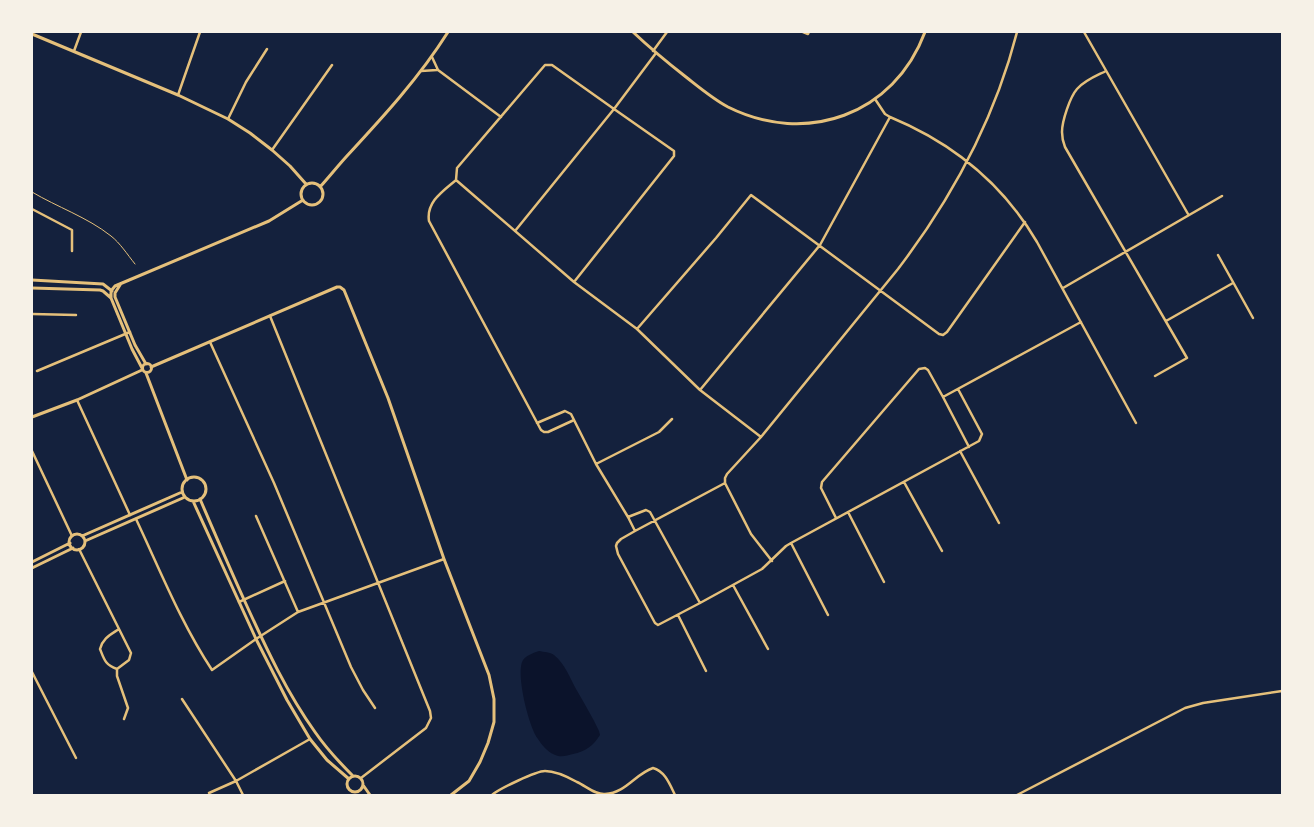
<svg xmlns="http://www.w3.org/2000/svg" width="1314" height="827" font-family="Quicksand,sans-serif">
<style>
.water{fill:#0b132b}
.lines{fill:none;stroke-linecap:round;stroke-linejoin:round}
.path{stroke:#e5c07b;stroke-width:1}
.minor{stroke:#e5c07b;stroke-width:2.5}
.tertiary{stroke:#e5c07b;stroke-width:3}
</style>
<rect width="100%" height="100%" fill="#14213d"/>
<!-- water -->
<path class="water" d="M539 651C544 652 550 652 554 655 565 664 570 678 576 689 584 703 592 716 599 731L600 735C594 745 585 752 573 754 566 756 560 758 553 754 548 752 541 744 538 739 529 728 515 672 523 660 527 655 533 653 539 651Z"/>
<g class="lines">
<!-- path -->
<path class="path" d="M32 192C57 207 87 217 111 236 120 243 127 254 135 264"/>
<!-- minor -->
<path class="minor" d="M803 32 808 34 809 32
M1084 32 1188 214
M74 51 81 32
M653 51 667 32
M432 57 438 70 501 117
M421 71 437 70
M1106 71C1096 76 1085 80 1077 89 1070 97 1062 121 1062 132 1062 137 1063 142 1065 147L1187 358 1155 376
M178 95 200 32
M875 99 885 114 890 117C953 143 1003 184 1037 242L1136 423
M228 119 246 82 267 49
M272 150 332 65
M456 180 457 168 545 65H552L614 109 674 151V156L574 282
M456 180 574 282 637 329 700 390 761 437
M456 180C443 191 426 202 429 221L541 430 544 432H548L574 420
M32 209 72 230V251
M515 231 614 109 656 53
M1218 255 1253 318
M1063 288 1222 196
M32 314 76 315
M270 316 430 711 431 718 426 728 361 778
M1166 321 1233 283
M637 329 716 238 751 195 939 334 943 335 947 332 1025 222
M210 342 274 483 351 667 363 690 375 708
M37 371 130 332
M700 390 820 245 890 117
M943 397 1081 322
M77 400 130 515
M537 423 565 411 571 414 596 464 628 517 635 531
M32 451 72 536
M960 451 999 523
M596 464 659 432 672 419
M904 482 942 551
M725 483 751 534 772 561
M848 512 884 582
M256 516 298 612
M628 517 646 510 650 512 700 603 762 569 786 546 791 543 979 441 982 434 958 389
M836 518 821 488 822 482 919 369 925 368 928 370 943 397 969 447
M136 519C160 570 181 623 212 670L256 639 298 612 444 559
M791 543 828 615
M79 549 131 653 129 660 117 669V676L128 708 124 719
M733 585 768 649
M239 602 285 581
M700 603 658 625 655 623 618 554 616 546 617 543 621 539 635 531 725 483V478L727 474 761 437 898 269C952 198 995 118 1017 32
M678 615 706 671
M117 669C105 665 104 659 100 649 103 638 110 635 119 629
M32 672 76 758
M182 699 236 781 243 795
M209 793 236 781 310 739
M492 795C499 789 536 771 545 771 556 771 568 777 577 782 586 786 595 795 605 794 626 793 635 774 653 768 665 771 670 785 675 795
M1017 795 1185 708 1203 703 1282 691"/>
<!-- tertiary -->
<path class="tertiary" d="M633 32C650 48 668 63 686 77 700 88 713 99 728 107 806 146 894 115 925 32
M32 34 178 95 228 119 250 133 272 150 290 166 306 184
M301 194a11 11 0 1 1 22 0a11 11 0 1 1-22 0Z
M320 187C329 177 337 167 346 157 383 117 419 78 448 32
M32 280 103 284 112 291
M120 285 115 293V297L135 345 146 364
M32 288 100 290 103 291 111 298
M142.5 368a4.5 4.5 0 1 1 9 0a4.5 4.5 0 1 1-9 0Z
M151 367 337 287H340L344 290 388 398 444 559 489 675 494 699V722L488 743 480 762 469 781 451 795
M142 368 132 349 111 298V291L115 286 269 221 303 200
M146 373 187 480
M32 417 77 400 142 370
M182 489a12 12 0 1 1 24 0a12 12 0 1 1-24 0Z
M200 499C215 534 230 569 246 604 266 648 287 693 315 732 326 748 339 762 353 776
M193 501 256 639 287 700 310 739 327 760 349 779
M69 542a8 8 0 1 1 16 0a8 8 0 1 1-16 0Z
M82 536 182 492
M85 541 185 497
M32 562 70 543
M32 568 73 548
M347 784a8 8 0 1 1 16 0a8 8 0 1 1-16 0Z
M363 785 370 795"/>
</g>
<!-- border -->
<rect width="1314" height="827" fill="none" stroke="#f6f1e7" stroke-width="66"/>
</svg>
